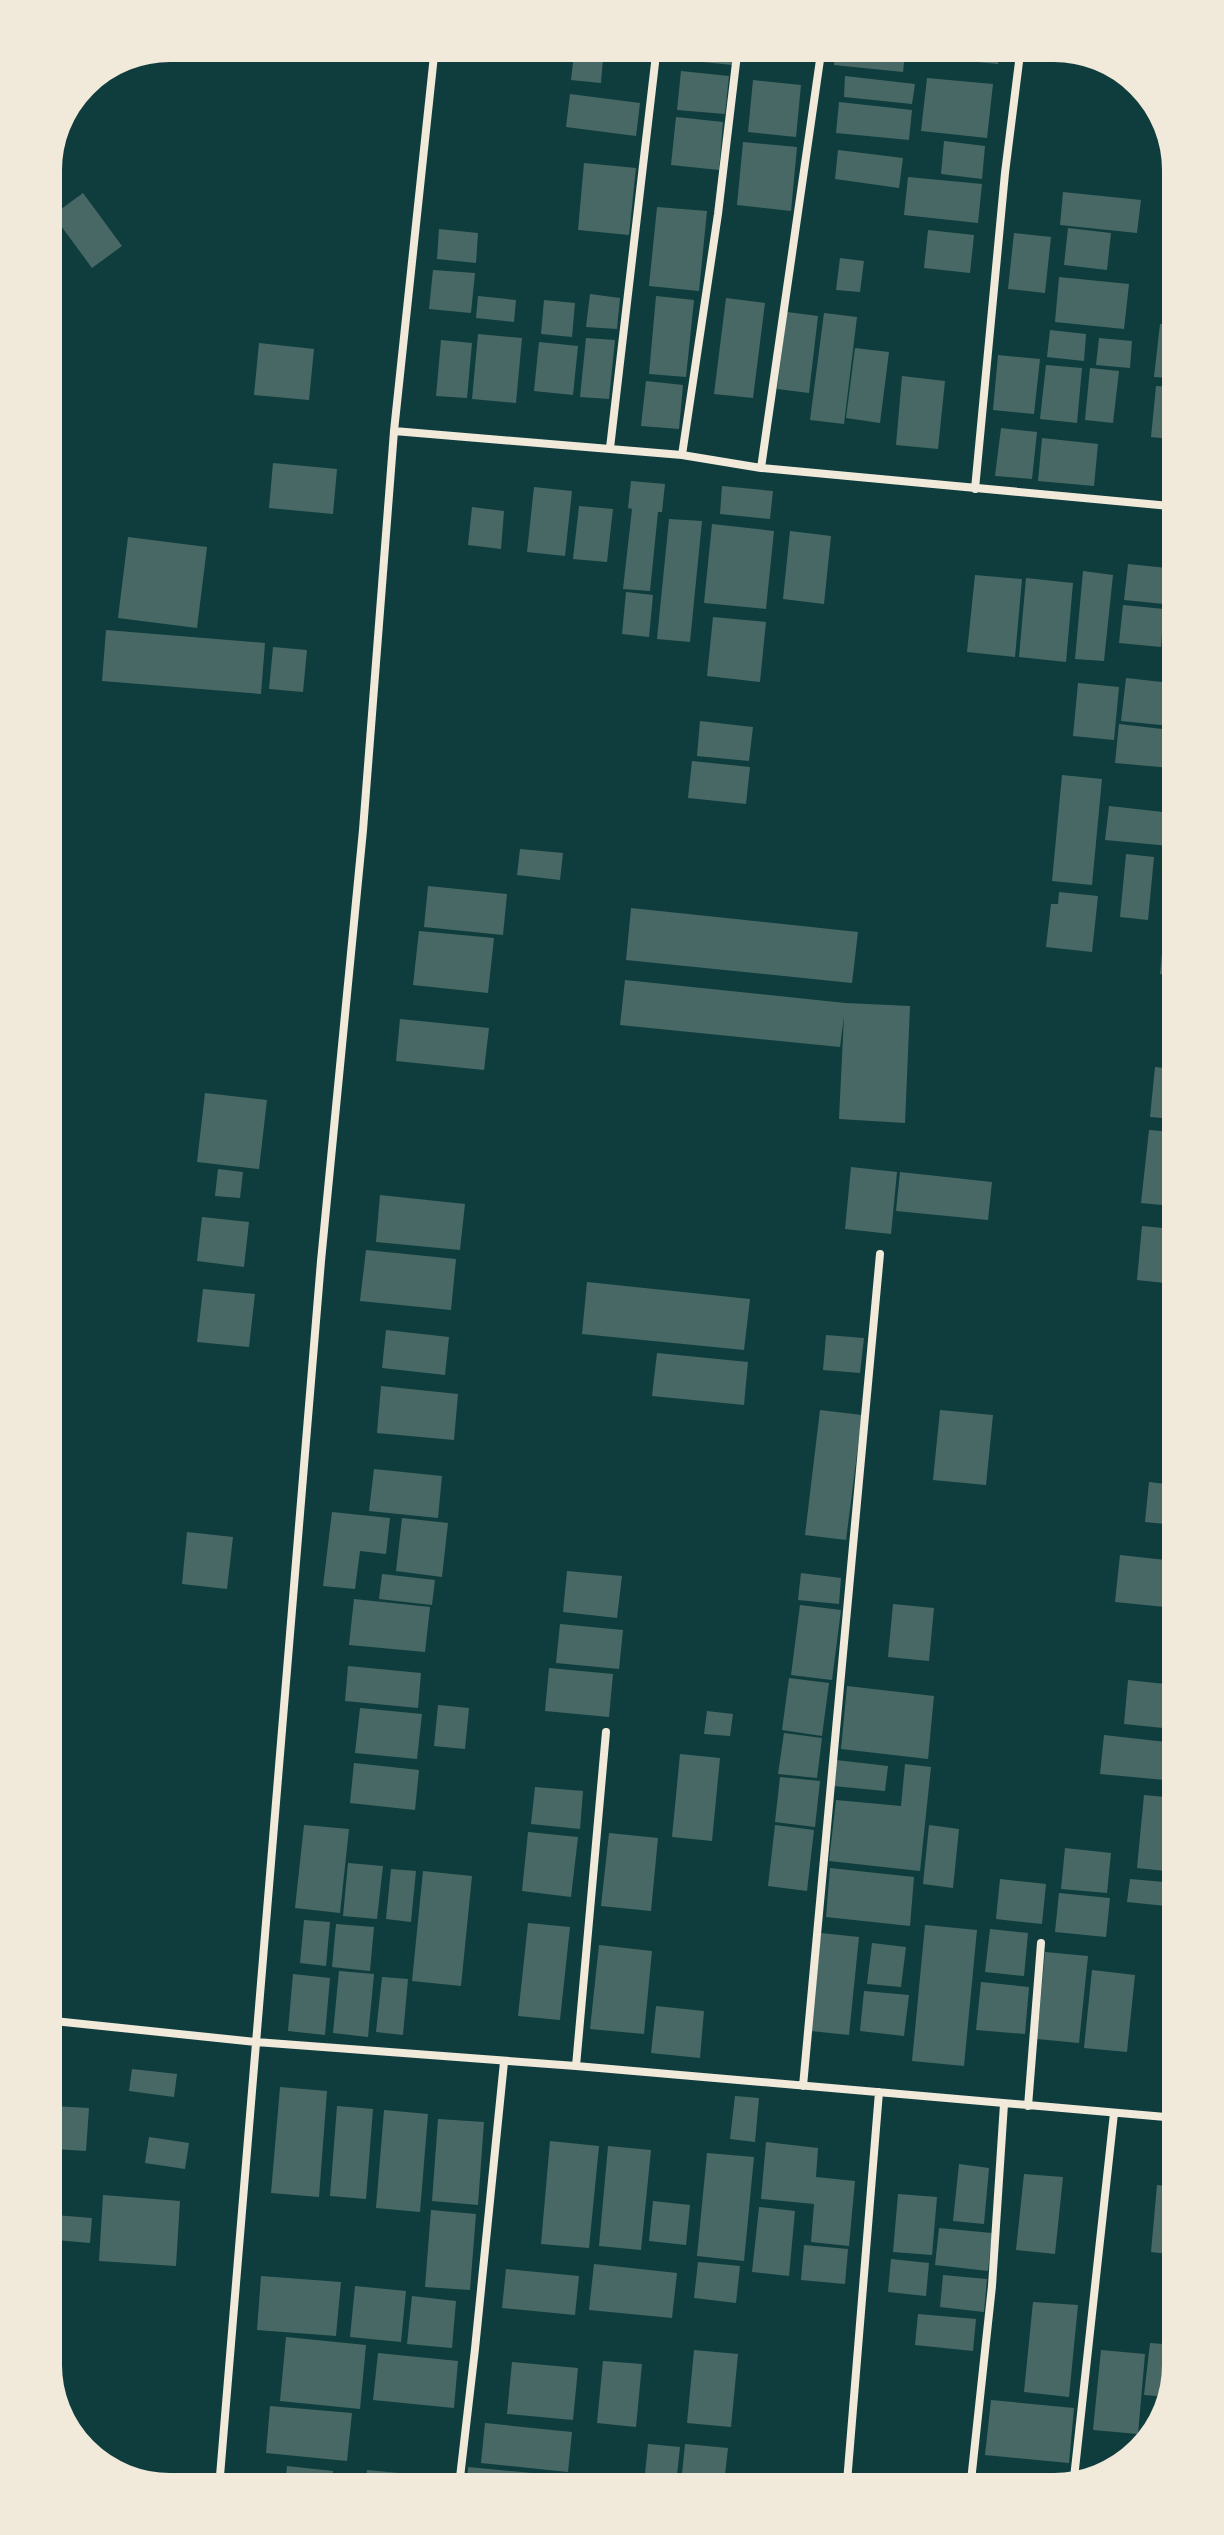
<svg xmlns="http://www.w3.org/2000/svg" width="1224" height="2535" font-family="'Fira Sans Condensed',sans-serif">
<style>
.building{fill:#486865}
.lines{fill:none;stroke-linecap:round;stroke-linejoin:round}
.minor{stroke:#f1e9da;stroke-width:8}
.rim{fill:none;stroke:#f1e9da;stroke-width:4}
</style>
<rect width="100%" height="100%" fill="#0f3d3e"/>
<!-- building -->
<path class="building" d="M575 46H604L601 83 571 80Z
M684 46H735L733 65 682 60Z
M748 46H815L814 59 748 52Z
M836 46H906L903 72 834 65Z
M940 46H1000L998 64 938 58Z
M681 71 729 76 725 114 677 110Z
M845 76 915 84 912 104 844 97Z
M927 78 993 84 987 138 921 131Z
M753 80 801 85 796 137 748 132Z
M570 94 640 103 636 136 566 127Z
M839 102 912 110 909 140 836 133Z
M676 117 723 122 719 170 671 165Z
M944 141 985 146 982 179 941 174Z
M743 142 797 147 791 211 737 205Z
M838 150 903 158 899 188 835 179Z
M584 163 636 168 629 235 578 230Z
M908 177 982 184 978 223 904 215Z
M1063 192 1141 200 1137 233 1060 225Z
M83 193 122 246 92 268 53 215Z
M657 207 707 211 699 291 649 286Z
M1068 228 1111 233 1107 270 1064 265Z
M439 229 478 233 476 263 437 259Z
M928 230 974 235 970 273 924 268Z
M1014 233 1051 237 1045 293 1008 289Z
M840 258 864 261 860 292 836 290Z
M433 270 475 273 471 313 429 309Z
M1059 277 1129 284 1124 329 1055 322Z
M590 294 620 298 617 329 586 327Z
M478 296 516 300 514 322 476 318Z
M656 296 694 300 686 377 649 374Z
M726 298 765 303 753 398 714 394Z
M544 300 575 303 572 337 541 334Z
M787 312 818 316 809 393 777 389Z
M824 313 857 317 844 424 810 420Z
M1160 324 1170 325V378L1154 377Z
M1050 330 1086 334 1084 361 1047 357Z
M478 334 522 338 516 403 472 399Z
M586 338 615 340 609 399 580 397Z
M1099 338 1132 341 1130 368 1096 365Z
M441 340 472 343 467 398 436 396Z
M539 342 578 346 573 395 534 391Z
M259 343 314 349 309 400 254 395Z
M855 348 889 352 880 423 846 418Z
M998 355 1040 359 1034 414 993 410Z
M1046 365 1082 368 1077 423 1040 419Z
M1090 368 1119 371 1113 423 1085 420Z
M902 376 945 381 938 449 896 445Z
M646 381 683 385 679 429 641 426Z
M1156 386 1170 387V439L1151 437Z
M1001 428 1037 432 1032 479 995 476Z
M1042 438 1098 444 1094 486 1038 481Z
M273 463 337 469 333 514 269 508Z
M631 481 665 484 662 512H658L650 591 623 589 632 509 628 508Z
M722 486 773 491 770 519 720 514Z
M534 487 572 491 565 556 527 552Z
M579 506 613 509 607 562 573 559Z
M472 507 504 511 501 549 468 545Z
M669 519 702 521 690 642 657 639Z
M712 524 774 531 766 609 704 603Z
M790 531 831 536 824 604 783 599Z
M128 537 207 547 197 628 118 618Z
M1128 564 1167 568 1164 604 1124 600Z
M1083 571 1113 575 1104 661 1075 659Z
M975 575 1022 579 1015 657 967 652Z
M1026 578 1073 583 1066 662 1019 657Z
M626 592 653 595 649 637 622 634Z
M1123 605 1164 609 1161 647 1119 643Z
M713 617 766 622 760 682 707 676Z
M106 630 265 643 261 694 102 681Z
M1168 639 1171 640V680L1164 679Z
M273 647 307 650 303 692 269 689Z
M1126 678 1171 683V726L1121 721Z
M1078 683 1119 687 1114 740 1073 736Z
M700 721 753 727 749 761 697 756Z
M1119 724 1171 730V768L1115 763Z
M692 761 750 767 746 804 688 798Z
M1062 775 1102 779 1092 885 1052 881Z
M1109 806 1172 813 1170 846 1105 840Z
M520 849 563 853 560 880 517 875Z
M1126 854 1154 857 1148 920 1120 917Z
M428 886 507 894 503 935 424 927Z
M1059 892 1098 896 1092 952 1046 947 1051 904H1058Z
M631 908 858 932 852 983 626 960Z
M419 931 494 938 488 993 413 985Z
M1164 934H1172V976L1160 974Z
M625 980 845 1003 910 1006 905 1123 839 1119 844 1016 840 1047 620 1025Z
M400 1019 489 1028 484 1070 396 1061Z
M1155 1067 1173 1069V1119L1150 1117Z
M205 1093 267 1100 259 1169 197 1162Z
M1149 1130 1173 1132V1206L1141 1203Z
M851 1167 897 1172 891 1234 845 1229Z
M218 1169 243 1172 240 1198 215 1196Z
M900 1172 992 1182 988 1220 896 1211Z
M380 1195 465 1204 460 1250 376 1242Z
M202 1217 249 1222 244 1267 197 1261Z
M1142 1226 1173 1229 1174 1284 1137 1280Z
M366 1250 456 1259 451 1310 360 1301Z
M587 1282 750 1299 744 1350 582 1334Z
M203 1289 255 1294 249 1347 197 1342Z
M386 1330 449 1337 445 1375 382 1368Z
M826 1335 864 1338 860 1373 823 1370Z
M657 1353 748 1362 744 1405 652 1396Z
M381 1386 458 1394 454 1440 377 1433Z
M820 1410 862 1415 846 1540 805 1535Z
M940 1410 993 1415 986 1485 933 1480Z
M374 1469 442 1476 438 1518 369 1511Z
M1149 1482 1174 1485 1175 1525 1145 1522Z
M332 1512 390 1518 386 1554 360 1551 355 1589 323 1586Z
M402 1518 448 1523 442 1577 396 1571Z
M187 1532 233 1537 227 1589 182 1584Z
M1120 1555 1175 1561V1608L1115 1602Z
M567 1571 622 1576 617 1618 563 1612Z
M801 1573 841 1578 839 1604 798 1600Z
M382 1574 435 1580 432 1605 379 1599Z
M354 1599 430 1607 425 1652 349 1645Z
M893 1604 934 1608 929 1661 888 1657Z
M800 1605 841 1610 832 1680 791 1675Z
M560 1624 623 1630 619 1669 556 1663Z
M348 1666 421 1673 418 1708 345 1701Z
M549 1668 613 1674 609 1717 545 1711Z
M789 1678 829 1683 822 1736 782 1730Z
M1128 1680 1175 1685 1173 1729 1124 1724Z
M847 1686 934 1696 928 1759 841 1749Z
M438 1705 469 1708 465 1749 434 1746Z
M360 1708 422 1714 417 1759 355 1753Z
M707 1711 733 1714 730 1736 704 1734Z
M784 1733 822 1738 817 1778 778 1774Z
M1104 1735 1175 1743 1176 1781 1100 1774Z
M680 1754 720 1758 712 1841 672 1837Z
M836 1760 888 1766 885 1791 833 1786Z
M354 1763 419 1770 415 1810 350 1803Z
M905 1764 931 1767 920 1871 829 1861 836 1800 901 1806Z
M780 1777 820 1781 815 1827 775 1822Z
M535 1787 583 1791 580 1829 531 1824Z
M1144 1795 1176 1798V1872L1137 1868Z
M304 1825 349 1829 340 1913 295 1908Z
M775 1825 814 1830 807 1891 768 1886Z
M929 1825 959 1829 953 1888 923 1884Z
M528 1832 578 1837 571 1897 522 1891Z
M609 1833 658 1838 651 1911 601 1906Z
M1065 1848 1111 1853 1107 1893 1061 1889Z
M348 1863 383 1866 377 1919 343 1916Z
M830 1868 914 1877 910 1926 826 1917Z
M391 1869 416 1871 411 1922 386 1919Z
M423 1871 472 1876 461 1986 412 1981Z
M1000 1879 1046 1884 1042 1924 996 1919Z
M1130 1879 1176 1883V1907L1127 1902Z
M1059 1893 1110 1898 1106 1937 1055 1932Z
M304 1920 330 1922 326 1966 300 1963Z
M528 1923 570 1927 560 2020 518 2016Z
M336 1924 374 1927 370 1971 332 1967Z
M925 1925 977 1930 964 2066 912 2061Z
M990 1929 1028 1933 1024 1976 985 1972Z
M821 1933 859 1937 849 2035 811 2031Z
M872 1943 906 1947 901 1987 867 1984Z
M599 1945 652 1951 644 2034 590 2029Z
M1045 1952 1088 1956 1079 2043 1037 2039Z
M1092 1970 1135 1975 1127 2052 1084 2048Z
M339 1971 374 1974 368 2037 333 2033Z
M293 1974 330 1978 325 2035 288 2031Z
M382 1977 408 1979 403 2035 376 2032Z
M981 1982 1029 1987 1025 2034 976 2030Z
M864 1991 909 1995 904 2036 860 2031Z
M656 2006 704 2011 700 2058 651 2053Z
M132 2069 177 2074 174 2097 129 2091Z
M280 2087 327 2091 319 2197 271 2193Z
M735 2096 759 2098 755 2142 730 2139Z
M54 2106 89 2108 86 2151 54 2149Z
M337 2106 373 2109 366 2199 330 2196Z
M384 2110 428 2114 420 2212 376 2208Z
M438 2119 484 2122 478 2205 432 2201Z
M149 2137 189 2143 185 2169 145 2163Z
M550 2141 599 2146 589 2248 541 2244Z
M766 2142 818 2148 816 2177 855 2181 849 2246 811 2242 814 2204 761 2199Z
M608 2146 651 2150 641 2250 599 2246Z
M707 2153 754 2157 744 2261 697 2256Z
M959 2164 989 2168 984 2224 953 2221Z
M1024 2174 1063 2177 1055 2254 1016 2250Z
M1157 2185 1177 2187 1178 2255 1151 2252Z
M898 2194 937 2197 932 2255 893 2252Z
M103 2195 180 2201 176 2266 99 2261Z
M653 2201 690 2205 686 2245 649 2241Z
M759 2207 795 2211 789 2276 752 2272Z
M431 2210 476 2214 470 2290 425 2287Z
M55 2215 92 2218 90 2243 55 2240Z
M939 2228 992 2233 988 2271 935 2265Z
M804 2245 848 2249 845 2284 801 2280Z
M891 2259 929 2263 926 2296 888 2292Z
M698 2262 740 2266 736 2303 694 2298Z
M594 2264 677 2273 672 2318 589 2310Z
M506 2269 579 2276 575 2315 502 2308Z
M943 2275 987 2279 984 2312 940 2307Z
M261 2276 341 2282 336 2336 257 2330Z
M355 2286 406 2291 401 2342 350 2337Z
M412 2296 456 2301 452 2348 407 2344Z
M1033 2302 1078 2305 1069 2397 1024 2392Z
M918 2314 976 2319 973 2351 915 2345Z
M286 2337 366 2345 360 2409 280 2401Z
M1150 2343 1178 2345V2365L1168 2397 1144 2395Z
M694 2350 738 2354 731 2427 687 2423Z
M1101 2350 1145 2354 1138 2434 1093 2430Z
M378 2353 458 2361 454 2408 373 2400Z
M603 2361 642 2364 636 2427 597 2423Z
M512 2362 578 2368 573 2420 507 2414Z
M991 2400 1074 2408 1069 2463 985 2455Z
M270 2406 352 2413 347 2461 266 2453Z
M485 2423 572 2432 568 2472 481 2463Z
M648 2444 680 2447 676 2484H644Z
M685 2444 728 2448 724 2483 681 2484Z
M287 2466 333 2471 331 2487 285 2488Z
M468 2467 629 2482V2484L467 2486Z
M367 2470 442 2477 441 2486 365 2487Z"/>
<g class="lines">
<!-- minor -->
<path class="minor" d="M394 431 682 455 761 468 1170 506
M610 448 657 46
M682 455 718 214 738 46
M761 468 822 46
M975 489 1005 173 1021 46
M54 2021 256 2042 576 2066 1177 2118
M576 2066 606 1732
M803 2086 880 1254
M1028 2106 1041 1943
M1173 2117 1177 2078
M1074 2478 1114 2113
M971 2481 992 2286 1004 2104
M847 2482 879 2092
M459 2486 475 2349 504 2062
M219 2488 321 1261 363 830 394 431 435 46"/>
</g>
<!-- crop -->
<path d="M0 0H1224V2535H0ZM170 60H1054A110 110 0 0 1 1164 170V2365A110 110 0 0 1 1054 2475H170A110 110 0 0 1 60 2365V170A110 110 0 0 1 170 60Z" fill="#f1e9da" fill-rule="evenodd"/>
<path class="rim" d="M170 60H1054A110 110 0 0 1 1164 170V2365A110 110 0 0 1 1054 2475H170A110 110 0 0 1 60 2365V170A110 110 0 0 1 170 60Z"/>
</svg>
